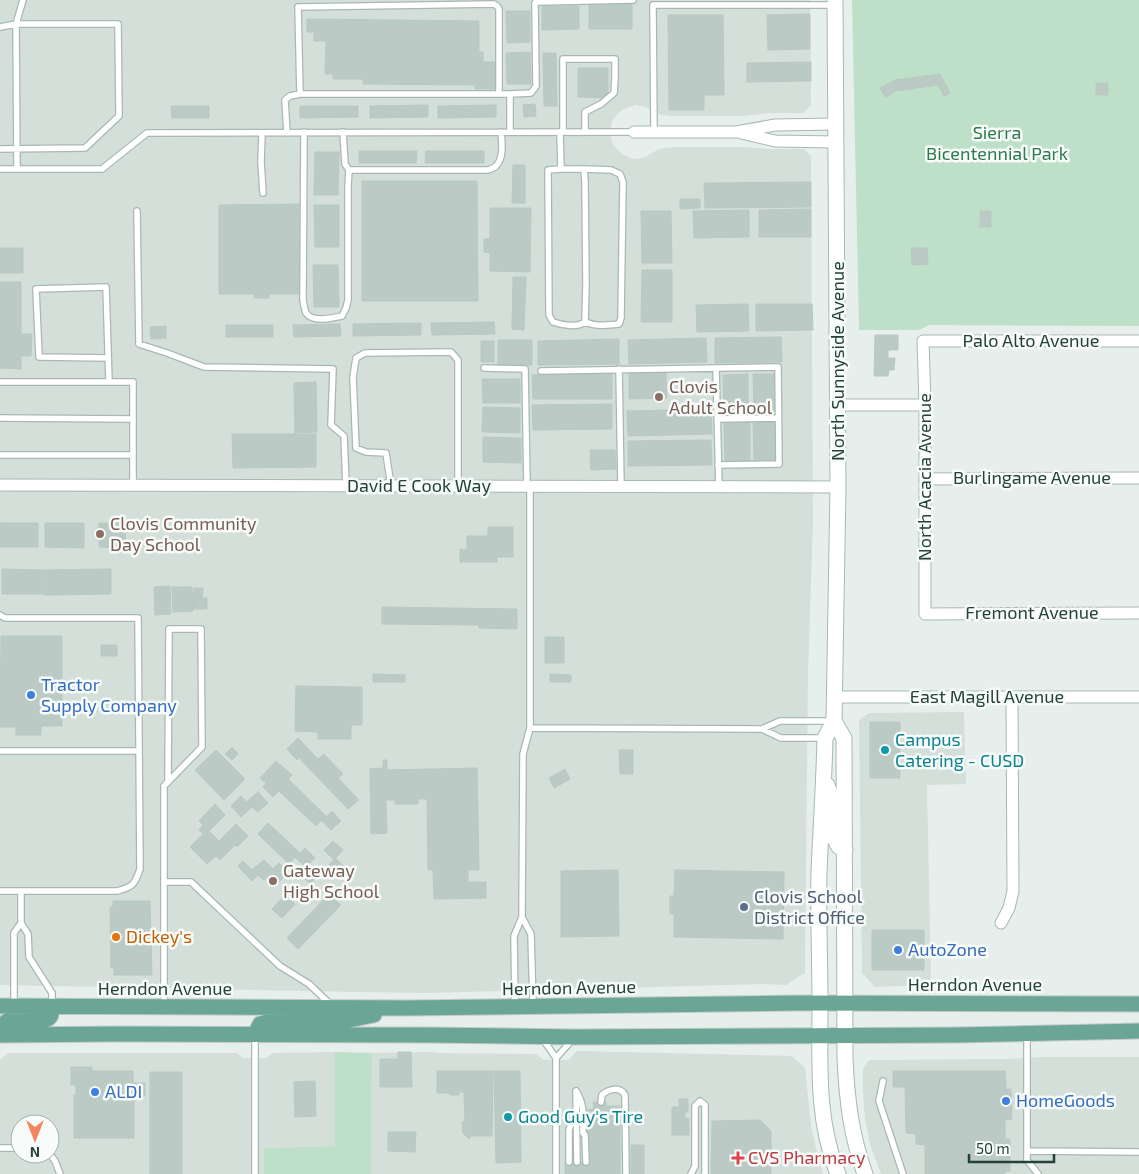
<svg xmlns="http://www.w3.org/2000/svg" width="1139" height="1174" font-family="'Exo 2',sans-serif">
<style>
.built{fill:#d4dfda;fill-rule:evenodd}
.green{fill:#bfe0c8}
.building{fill:#bbcac4;stroke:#b8c9c2}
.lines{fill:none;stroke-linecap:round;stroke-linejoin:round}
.lane-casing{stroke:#a8b8b2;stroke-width:8}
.street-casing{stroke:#a8b8b2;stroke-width:13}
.secondary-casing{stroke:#a4bbb3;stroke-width:17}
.primary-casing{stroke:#c2cac8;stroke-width:17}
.lane{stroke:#fff;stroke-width:5.5}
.street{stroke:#fff;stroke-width:11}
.secondary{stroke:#fff;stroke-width:15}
.primary{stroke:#6aa596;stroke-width:15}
.education-dot{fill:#8d6e63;stroke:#f7fbf9;stroke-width:2}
.shop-dot{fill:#3f7fe0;stroke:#f7fbf9;stroke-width:2}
.culture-dot{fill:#0f9aa8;stroke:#f7fbf9;stroke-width:2}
.service-dot{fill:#5c6f8a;stroke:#f7fbf9;stroke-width:2}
.food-dot{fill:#e8710a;stroke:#f7fbf9;stroke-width:2}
.health-dot{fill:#e0444e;stroke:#f7fbf9;stroke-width:2}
.labels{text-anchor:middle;stroke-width:5;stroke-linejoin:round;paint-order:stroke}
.park-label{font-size:18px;fill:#2d7a4b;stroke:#f7fbf9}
.street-label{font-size:18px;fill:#24423a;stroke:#f7fbf9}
.education-label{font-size:18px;fill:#785e54;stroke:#f7fbf9;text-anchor:start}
.shop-label{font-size:18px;fill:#366cbe;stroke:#f7fbf9;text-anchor:start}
.culture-label{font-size:18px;fill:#0d838f;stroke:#f7fbf9;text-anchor:start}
.service-label{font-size:18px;fill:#4e5e75;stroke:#f7fbf9;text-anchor:start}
.food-label{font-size:18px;fill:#c56008;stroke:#f7fbf9;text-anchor:start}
.health-label{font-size:18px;fill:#be3a42;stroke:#f7fbf9;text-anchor:start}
</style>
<rect width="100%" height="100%" fill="#e6efeb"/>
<!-- built -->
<path class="built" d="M0 0H810L811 105 803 113H769L744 116H669L659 114 645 107 636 105 626 108 618 113 612 122 610 132 612 142 615 147 622 154 631 158 637 159 645 157 659 149 664 148 678 147H743L769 149H804L811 156 813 523 808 671 805 973 786 985 764 984 429 993 356 992 0 985Z
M964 712 966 784 927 785 931 985 875 987 862 973 859 720 869 713Z
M577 1051 792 1056 805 1068 811 1125 816 1148 823 1174H371L372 1053 432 1052 438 1053 536 1054 544 1060H569Z
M335 1052V1146L265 1148 264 1174H0V1060L8 1053H237L243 1058H266L273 1053ZM20 1124H50V1154H20Z
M1040 1057H1139V1174H881L870 1144 865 1119 863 1093V1069L869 1060 1007 1059Z"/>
<!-- green -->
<path class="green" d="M852 0H1139V326L929 325 919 330H859Z
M335 1052 372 1053 371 1174H264V1148L335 1146Z"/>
<!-- building -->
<path class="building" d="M632 4V29H589V5Z
M542 6H579V29L542 30Z
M506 11H530V42L507 43Z
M810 14V49L768 50 767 15Z
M668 15H723L724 95H704V110H669Z
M307 19 479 21V52H483V62H496V89H475V85L363 84V79H333V74H325L326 41H314V32H307Z
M530 52 531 84H507L506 53Z
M543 53H556L557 106H544Z
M811 62V81L747 82V63Z
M578 68H608V98L578 97Z
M940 74 950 93 944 96 938 85 896 91 885 97 880 88 895 80Z
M1096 83H1108V95H1096Z
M535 104 536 116 524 117 523 105Z
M428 105V117L370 118V106Z
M496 105V117L438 118V106Z
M171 106H209V118H172Z
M300 106H358V117L300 118Z
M359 151H417L416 163H359Z
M426 151H484V163H425Z
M315 152H339L338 195H314Z
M513 165H525V203H512Z
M362 181H477L478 301H362Z
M811 182V207L705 208 704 183Z
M680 199H700V208L680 209Z
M299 204V294H269V298H254V294H219V205Z
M314 205H339V247H315Z
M490 208H531L530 272 490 271V253L484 252V239H490Z
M811 209V237H759V210Z
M749 210V237L694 238 693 211Z
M641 211H671L672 263H642Z
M980 211H991V227H980Z
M0 248H23V273H0Z
M911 248H927L928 264 912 265Z
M313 265H338L339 307H314Z
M642 270H672V322H641Z
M513 277H526L524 330 512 329Z
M0 282H21V334H32L31 356H21V369L0 368Z
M748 304 749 331 697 332 696 305Z
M756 304H812L813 330 756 331Z
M494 322 495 334 432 335 431 323Z
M421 323V335L353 336V324Z
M340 324 341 336 294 337 293 325Z
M226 325H273V337H226Z
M166 326V338L151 339 150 327Z
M875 335H898V350H888V358H895L894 370H889L888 376H874Z
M781 337 782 362 715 363V338Z
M706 338 707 362 629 364 628 340Z
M619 339V364L538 365V341Z
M498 340H532V365H498Z
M481 341H494V362H481Z
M666 373 667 398 629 399V374Z
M612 374V399H533L532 375Z
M748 374V413H724L723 375Z
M753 374H778L779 412 754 413Z
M482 379H520V403H483Z
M316 382 317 432 295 433 294 383Z
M612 404V429L533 430 532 405Z
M483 407 520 408V433L482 432Z
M711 409 712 434 628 436 627 411Z
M750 422V461L725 462 724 423Z
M753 422H780V461H754Z
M232 434H316V467L233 468Z
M483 437 521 438V463L483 462Z
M711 440 712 465 628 466V441Z
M590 450H615L616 469 591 470Z
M0 523H38V547H0Z
M45 523H84V548L45 547Z
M99 523H126L125 548 99 547Z
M488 527H513V557H497V562H460V549L467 550V536H488Z
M2 569 42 570V594H2Z
M111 569V594L43 595V570Z
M170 586 171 614 155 615 154 587Z
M172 587H192L193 611 173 612Z
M194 588H203L202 598H207V609H193Z
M382 607 517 609V629L479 628V625L382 624Z
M1 636H62V726H41V735H16V727H0Z
M545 637H564V663H545Z
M101 645H117V656H101Z
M373 674 405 675V682H373Z
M550 674 571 675V682H550Z
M296 686 362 687V725H351V739H318V732L295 731Z
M870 722H900V778H870Z
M298 738 318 759 324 754 343 774 338 778 359 800 348 809 299 758 297 760 287 749Z
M232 747 238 754 232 760 225 754Z
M216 750 245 779 224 800 195 770Z
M619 750H633V774H620Z
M383 760H387V770L477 768 479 870H468V882H486V898L434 899 433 870H428L427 799H418V804H395V800H386L387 833 371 834 370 769 383 768Z
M276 761 292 775 288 779 326 816 316 826 279 791 273 797 263 787 266 783 260 778Z
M565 769 570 779 554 788 549 778Z
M258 792 268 803 258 812 252 807 241 817 231 806 241 796 246 802Z
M215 804 225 815 205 835 199 830 203 825 199 821Z
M332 811 341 821 331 830 322 821Z
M268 823 300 853 305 848 315 858 306 867 295 857 289 864 258 834Z
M236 824 248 836 237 847 235 845 220 860 216 856 207 864 190 847 203 834 205 835 209 831 219 841Z
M333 841 343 850 334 860 324 850Z
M335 858 346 868 336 878 326 868Z
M264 860 273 869 279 863 288 873 278 883 270 874 264 880 258 875 252 881 238 866 243 861 252 870Z
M308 866 318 875 310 884 300 874Z
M618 870 619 936 561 937V871Z
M675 870 784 872 783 939 674 937V914H670V896H674Z
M329 894 341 905 298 949 287 938Z
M285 895 295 904 282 918 272 909Z
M113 901H150L152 975H114V968H111L110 907H113Z
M872 930H924V970H872Z
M398 1052H411L412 1087H380V1059H398Z
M71 1067H92V1071H133V1083H145V1096H134V1138H74V1095H76V1085H71Z
M437 1071H493L492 1136H471L469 1139 462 1132 463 1131 462 1122H465L464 1093V1092H459V1095H450V1093H437Z
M494 1071H520L521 1162 496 1163Z
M893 1071H1005L1006 1089H1011L1012 1119 1005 1120V1139H1010V1171H1005V1174H925V1145L916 1144V1134L906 1133 905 1087H893Z
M150 1072H182V1174H150Z
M315 1081 316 1116 295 1117 294 1082Z
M679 1099H688V1112H685V1118L689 1119V1135H672V1107H679Z
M593 1102H606V1106H620V1174H565V1162H587L585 1134V1119H587L586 1110 594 1109Z
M760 1120 771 1131V1174H711L712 1121Z
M388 1132H416L415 1152 388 1151Z
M631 1145H644V1174H631Z"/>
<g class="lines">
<!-- lane casing -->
<g class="lane-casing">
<path id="lane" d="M0 27 16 24H118L119 116 85 148 0 149
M300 94 298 7 494 4 497 6 499 9V94
M510 94 531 93 536 86 535 3 536 2 633 0
M304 132 303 300C304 304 304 309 306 313 313 323 332 318 342 316L346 308 348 300V185L349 170
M343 132 345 164 349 170H488C491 169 494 168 496 166 504 158 502 143 501 132
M560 132 561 169
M563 132V59H615V77L614 93 601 104 585 112V132
M654 132 653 5H835
M262 133 261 162 263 193
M287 133 285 100 290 96 300 94H510V132
M0 169H102L147 133 634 132
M17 169 16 24 23 0
M561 169H584L585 182 586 284 585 322C577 328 562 325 553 322L549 315 548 170Z
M584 169 611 170 620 174 623 182 621 318 619 324C607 325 596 327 585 322
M137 211 139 344 167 353 204 367 333 369 331 425 344 436 346 486
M108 358 39 357 36 289 106 287 109 382
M484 368 525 369 527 486
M716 368 719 487
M619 369 621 486
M541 371 778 367 779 464 718 465
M0 382H133V486
M0 418 133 419
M717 419 778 418
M0 455H133
M391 486 386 453 366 452 356 448 353 377 356 358 365 353 451 352 458 360V486
M0 615 5 618H138L140 869C135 885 132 887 117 891H0
M530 728 762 729 781 738H823
M762 729 780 721H832
M0 751H139
M165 882H191L280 966 309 984 331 1005
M21 891V923L28 934 29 957 52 993V1005
M522 917 531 934 533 1005
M164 1005V786L202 747 201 629H169L168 781
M14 1006V933L21 923
M515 1007 514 936 522 917 523 754 530 728V486
M1027 1035V1160L1038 1174
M542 1038 556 1058V1174
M556 1058 573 1039
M883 1081 879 1101 903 1174
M576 1091C585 1105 583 1117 583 1133L585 1135 586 1162
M576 1091 577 1162
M601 1102 602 1095C608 1089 620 1086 625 1095L626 1174
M0 1148H20
M1027 1151 1139 1152
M50 1154 55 1161 60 1174
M569 1162V1130L574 1115
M255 1174V1036
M691 1174 695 1166V1106L700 1101 705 1105V1174"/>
</g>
<!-- street casing -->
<g class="street-casing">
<path id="street" d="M634 132H736L775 125 836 124
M741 133 775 141 836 142
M1139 341H923L925 405V614L1139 613
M838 405H925
M925 479 1139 478
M0 485 838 487
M835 697H1139
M1001 923 1009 908 1013 891 1012 697"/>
</g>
<!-- secondary casing -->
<g class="secondary-casing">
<path id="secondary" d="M835 0 838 487 834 721 825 738C824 782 821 827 819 871 818 916 820 960 820 1005 820 1062 816 1120 838 1174
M834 721 844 738 845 1059C847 1100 851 1135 865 1174
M827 785 834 805 833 836 839 847 845 849"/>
</g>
<!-- primary casing -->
<g class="primary-casing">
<path id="primary" d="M0 1006 407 1008 798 1003 1139 1004
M0 1028 7 1021H42C51 1019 52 1015 52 1007
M255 1034 260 1024 271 1021H344L374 1015
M0 1035 117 1034 429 1035 574 1037 957 1035 1139 1031"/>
</g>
<!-- lane -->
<use href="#lane" class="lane"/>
<!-- street -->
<use href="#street" class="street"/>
<!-- secondary -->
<use href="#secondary" class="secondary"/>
<!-- primary -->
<use href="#primary" class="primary"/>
</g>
<!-- markers -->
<g class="education-dot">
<circle cx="659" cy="397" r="5"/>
<circle cx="100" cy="534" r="5"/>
<circle cx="273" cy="881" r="5"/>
</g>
<g class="shop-dot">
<circle cx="31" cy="695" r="5"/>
<circle cx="898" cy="950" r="5"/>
<circle cx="95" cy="1092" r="5"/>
<circle cx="1006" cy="1101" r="5"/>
</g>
<g class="culture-dot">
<circle cx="885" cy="750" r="5"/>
<circle cx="508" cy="1117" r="5"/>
</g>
<circle class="service-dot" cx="744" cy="907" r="5"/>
<circle class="food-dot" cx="116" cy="937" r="5"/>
<path class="health-dot" d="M735.5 1150.5h5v5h5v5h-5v5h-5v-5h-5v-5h5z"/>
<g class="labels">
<!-- park labels -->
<g class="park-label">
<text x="997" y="139">Sierra<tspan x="997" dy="21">Bicentennial Park</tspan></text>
</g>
<!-- street labels -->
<g class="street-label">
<text x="1031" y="347">Palo Alto Avenue</text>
<text transform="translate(838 361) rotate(-90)" y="6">North Sunnyside Avenue</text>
<text transform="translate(925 477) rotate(-90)" y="6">North Acacia Avenue</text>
<text x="1032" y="484">Burlingame Avenue</text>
<text x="419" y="492">David E Cook Way</text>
<text x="1032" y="619">Fremont Avenue</text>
<text x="987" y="703">East Magill Avenue</text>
<text x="975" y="991">Herndon Avenue</text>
<text transform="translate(569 988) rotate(-1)" y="6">Herndon Avenue</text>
<text x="165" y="995">Herndon Avenue</text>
</g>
<!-- education labels -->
<g class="education-label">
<text x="669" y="393">Clovis<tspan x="669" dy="21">Adult School</tspan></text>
<text x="110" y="530">Clovis Community<tspan x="110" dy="21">Day School</tspan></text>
<text x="283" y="877">Gateway<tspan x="283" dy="21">High School</tspan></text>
</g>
<!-- shop labels -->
<g class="shop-label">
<text x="41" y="691">Tractor<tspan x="41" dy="21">Supply Company</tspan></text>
<text x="908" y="956">AutoZone</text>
<text x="105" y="1098">ALDI</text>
<text x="1016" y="1107">HomeGoods</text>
</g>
<!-- culture labels -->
<g class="culture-label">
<text x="895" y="746">Campus<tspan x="895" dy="21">Catering - CUSD</tspan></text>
<text x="518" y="1123">Good Guy's Tire</text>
</g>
<!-- service labels -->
<g class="service-label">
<text x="754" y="903">Clovis School<tspan x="754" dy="21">District Office</tspan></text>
</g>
<!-- food labels -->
<g class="food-label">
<text x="126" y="943">Dickey's</text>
</g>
<!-- health labels -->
<g class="health-label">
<text x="748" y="1164">CVS Pharmacy</text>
</g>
</g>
<!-- north arrow -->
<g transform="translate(35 1139) rotate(180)"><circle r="24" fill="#f7fbf9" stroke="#a3b1ad"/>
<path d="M0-4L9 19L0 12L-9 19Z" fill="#f4845f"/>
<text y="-8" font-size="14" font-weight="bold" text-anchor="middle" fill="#24423a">N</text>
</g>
<!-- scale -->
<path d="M969 1154v8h85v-8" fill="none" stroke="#24423a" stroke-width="2.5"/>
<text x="976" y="1154" font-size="15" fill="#24423a" stroke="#f7fbf9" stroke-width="4" paint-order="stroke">50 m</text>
</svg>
